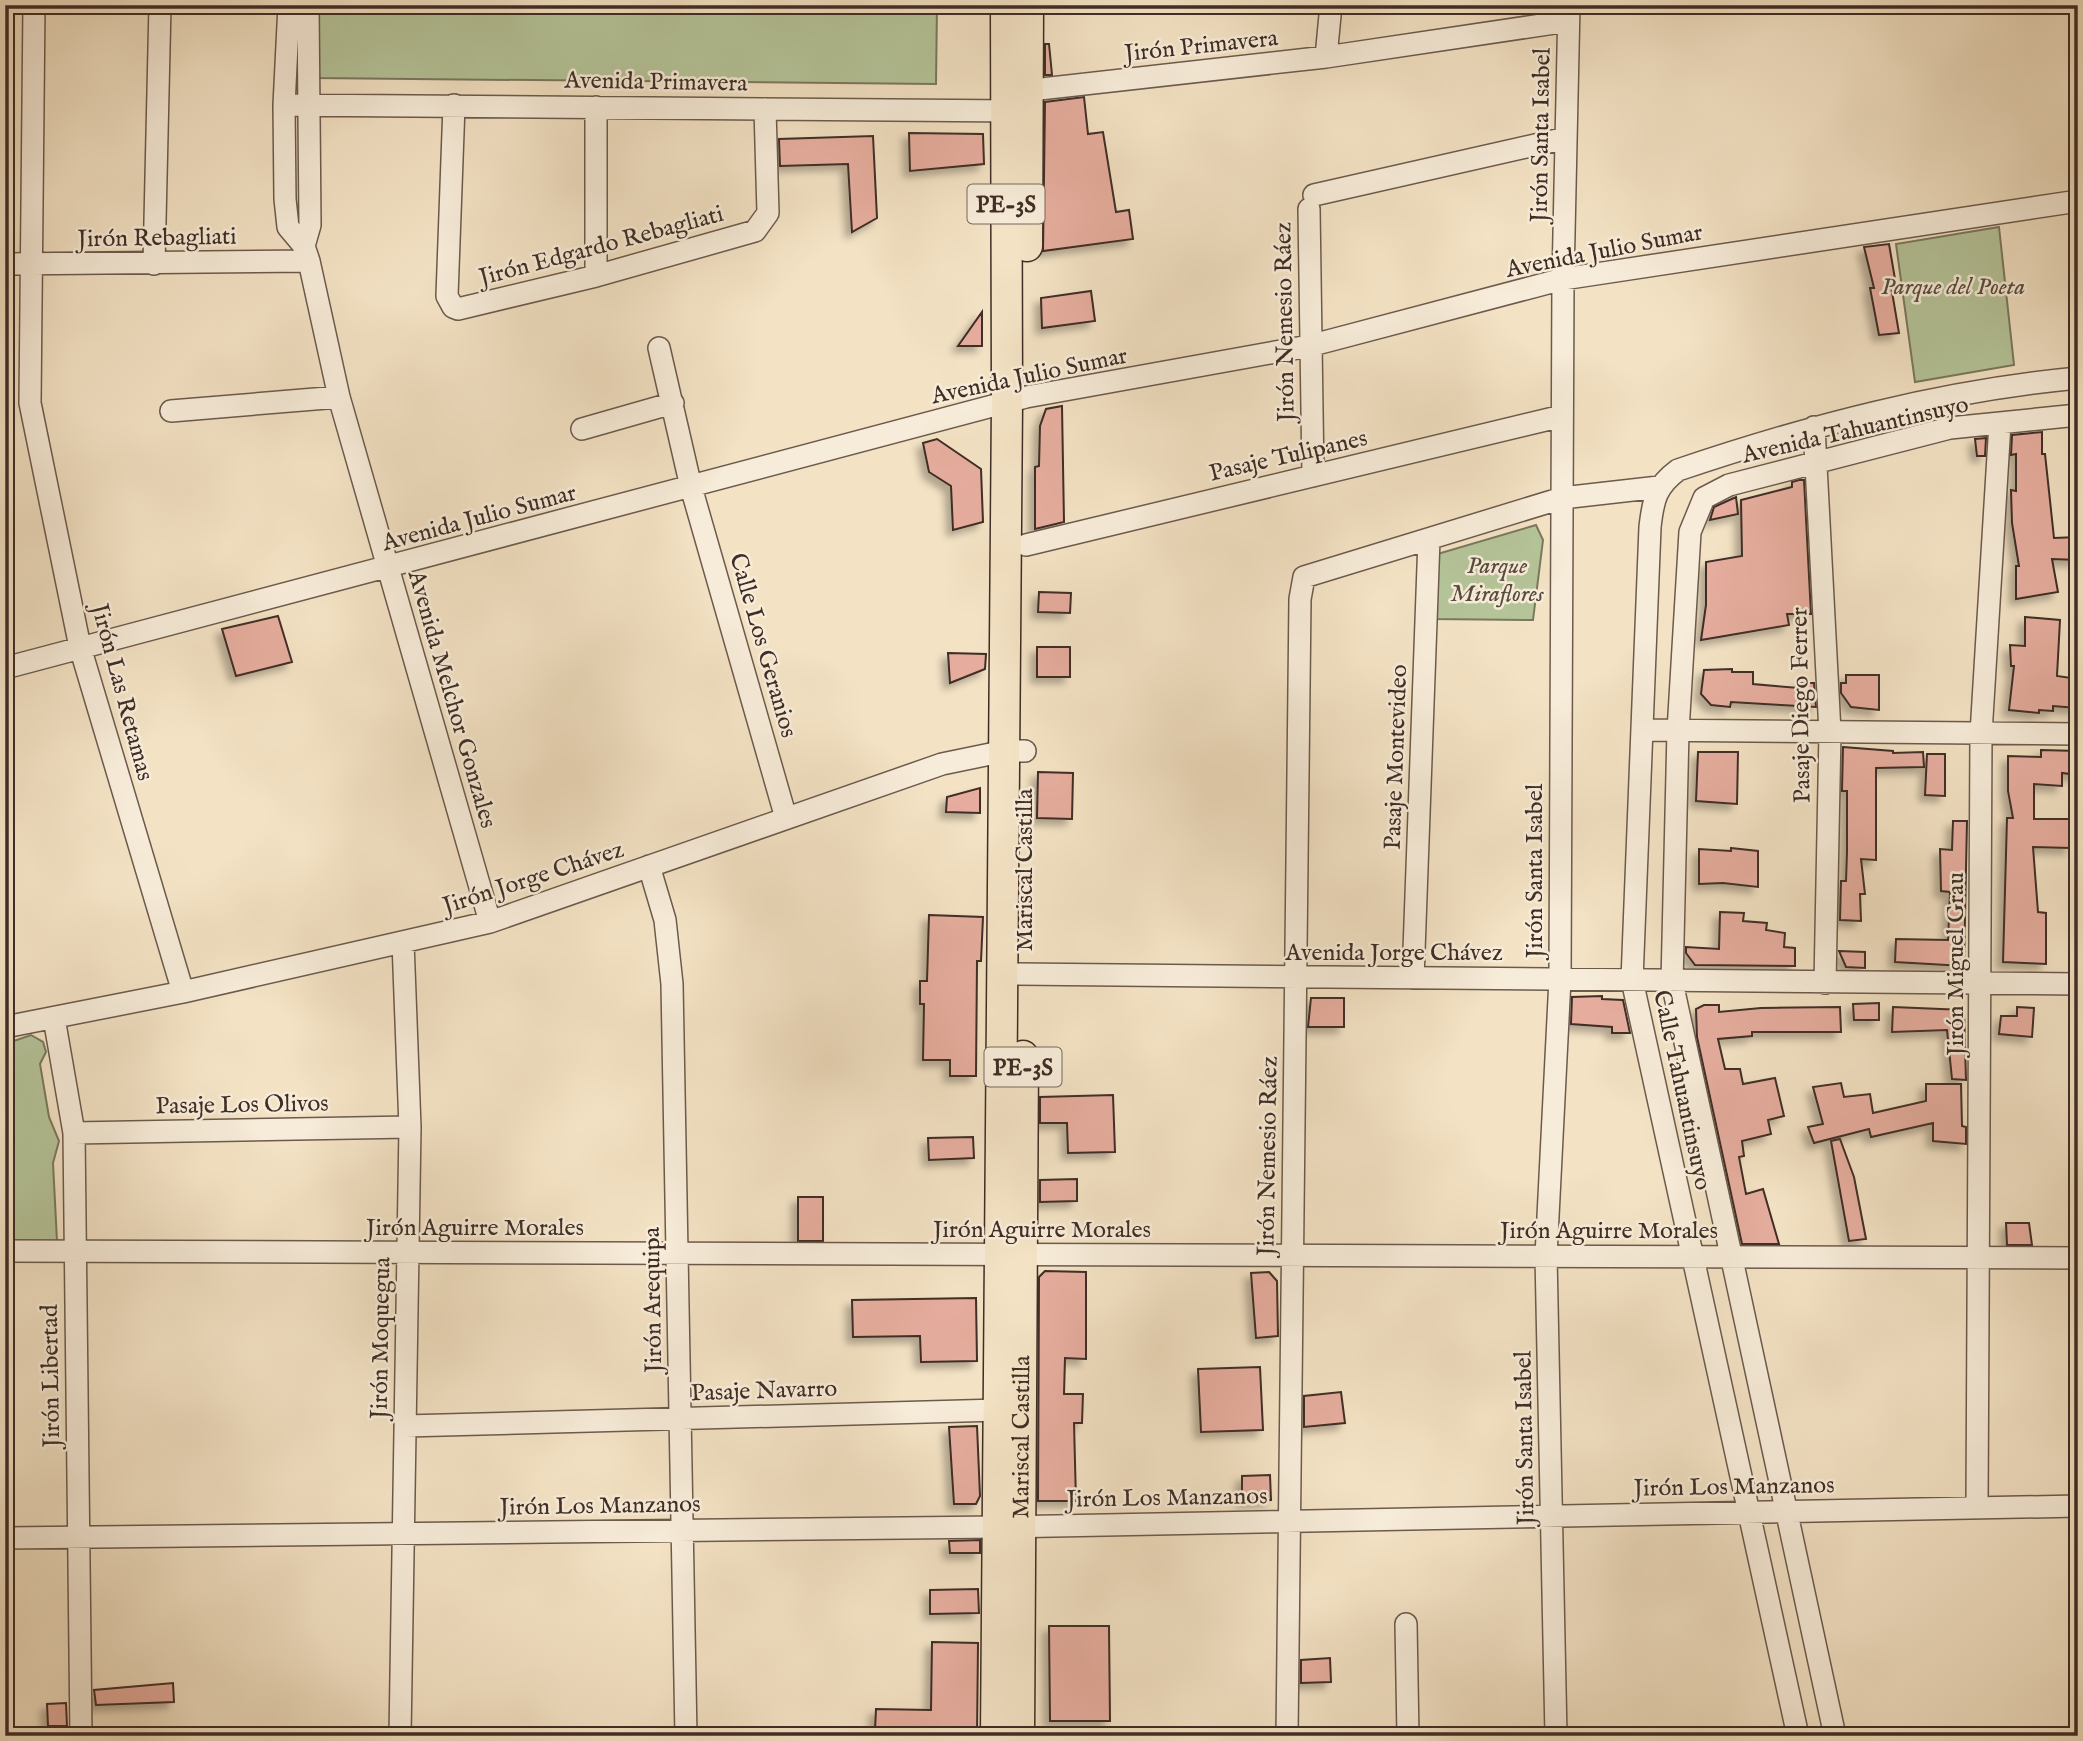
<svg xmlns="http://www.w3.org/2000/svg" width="2083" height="1741" font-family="'IM FELL English',serif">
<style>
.green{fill:#b5c499;stroke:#7a785f;stroke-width:2}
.building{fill:#e6ad9e;stroke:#3f2d25;stroke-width:2;filter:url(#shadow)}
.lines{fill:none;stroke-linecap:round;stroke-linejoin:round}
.minor-casing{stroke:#6c5a4d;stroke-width:24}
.highway-casing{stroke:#3f2d25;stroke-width:33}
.minor{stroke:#f7ecd9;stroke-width:21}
.highway{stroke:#f3e2c4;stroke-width:30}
.labels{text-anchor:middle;stroke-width:5;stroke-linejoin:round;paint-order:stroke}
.shield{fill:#f7ecd9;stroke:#76665b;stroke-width:2}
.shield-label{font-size:23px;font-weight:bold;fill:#3f2d25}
.street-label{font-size:24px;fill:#3f2d25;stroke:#f7ecd9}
.park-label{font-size:24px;font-style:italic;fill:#574b3c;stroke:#f7ecd9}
</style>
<defs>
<filter id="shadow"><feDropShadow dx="-6" dy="6" stdDeviation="3.5" flood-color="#0004"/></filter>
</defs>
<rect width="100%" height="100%" fill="#f3e2c4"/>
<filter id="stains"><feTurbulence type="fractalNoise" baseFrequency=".00286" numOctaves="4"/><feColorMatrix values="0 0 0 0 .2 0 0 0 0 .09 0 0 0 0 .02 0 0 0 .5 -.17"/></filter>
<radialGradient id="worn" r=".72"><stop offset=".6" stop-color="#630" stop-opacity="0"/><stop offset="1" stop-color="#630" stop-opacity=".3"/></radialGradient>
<!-- green -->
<path class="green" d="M316 5H937L936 84 315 78Z
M1999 227 2014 365 1915 382 1896 244Z
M1536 525 1543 540 1533 620 1432 619 1434 555Z
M31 1035 43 1042 46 1052 40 1064 49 1117 59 1141 53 1163 57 1241 5 1240V1044Z"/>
<!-- building -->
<path class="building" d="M1045 44H1049L1052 75H1045Z
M1084 97 1088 134 1103 132 1116 212 1129 210 1133 239 1043 251 1045 102Z
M909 133 983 134 984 164 910 171Z
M873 136 877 218 852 232 848 164 780 166 779 139Z
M1889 244 1895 279 1890 280 1899 333 1879 335 1870 288H1874L1864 247Z
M1091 291 1095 321 1042 328 1041 298Z
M982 312V346H958Z
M1062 406 1064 522 1035 529V467L1039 466 1040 426 1046 409Z
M2042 432V454H2045L2054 538 2078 537V560L2052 559 2058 592 2016 599V566H2019L2012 523 2011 490 2016 491V454L2011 455 2012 435Z
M1986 438 1985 456H1977L1975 439Z
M937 439 981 469 983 522 953 530 951 486 929 472 923 443Z
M1799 480H1804L1811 614H1787L1789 625 1701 640 1706 605V562L1742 556 1741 500 1792 487V482Z
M1736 497 1738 514 1710 520 1714 507Z
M1039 592 1071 593 1070 613 1038 612Z
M278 616 292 662 236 676 222 629Z
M2025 617 2060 620 2057 676 2078 679V708L2053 706V711L2039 710V713L2009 710 2014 666H2011L2010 645 2025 646Z
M1037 647H1070V677H1037Z
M948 653 986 654 985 669 950 683Z
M1732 669V672H1753V684L1798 688V683H1814L1816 707 1731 702 1730 707 1711 705 1701 694 1704 670Z
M1846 675H1879V710L1851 707 1841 693V683H1846Z
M1843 747 1893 751V753L1923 752 1924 767 1876 768V860L1861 859 1865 894H1860L1861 921 1840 920 1841 881H1846L1847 852V791H1842Z
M2041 750 2078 751V775L2062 773V786L2034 784V819H2072L2071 848 2033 847 2038 912 2046 913V964L2003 962 2007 818H2013L2008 791V756L2041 757Z
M1698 752H1738L1737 804 1696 801Z
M1927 754H1945V796L1925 795Z
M1038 772 1073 773 1072 819 1037 818Z
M980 788V813L946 812 947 797Z
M1953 821H1967L1964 966 1895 962 1896 939 1948 940 1950 892 1941 891 1940 849 1952 850Z
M1731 848 1758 851V887L1723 883 1699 884V849L1731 851Z
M1720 912 1744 913 1743 921 1767 923 1766 930 1785 933 1784 947 1795 948V966L1695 965 1686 953V947L1719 949Z
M929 915 983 917 981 961H977L976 1076H950V1060H923L924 1004H920V981H927Z
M1839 951 1865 952V968L1846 967Z
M1602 996V999L1623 1000 1630 1033H1612V1027L1571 1024 1572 997Z
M1311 998H1344V1027H1308Z
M1879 1003V1020H1854L1853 1004Z
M1704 1005H1719V1012L1761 1008 1840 1007 1841 1032H1752V1036L1718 1039 1725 1069H1740L1743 1084 1775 1078 1784 1116 1768 1120 1771 1134 1742 1141 1744 1156 1739 1157 1746 1194 1763 1189 1779 1244H1742L1697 1037 1696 1009Z
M1893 1007 1964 1010 1966 1080 1952 1079 1947 1030 1892 1032Z
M2017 1007 2034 1008 2032 1037 1999 1034 2001 1016H2017Z
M1841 1083 1844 1097 1870 1094 1873 1113 1926 1101V1084H1961L1962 1126 1966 1127V1144L1933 1141V1123L1871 1137 1869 1129 1814 1143 1808 1127 1823 1124 1813 1087Z
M1113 1095 1115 1152 1068 1153 1067 1123H1040V1097Z
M973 1137 974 1158 929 1160 928 1138Z
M1840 1139 1854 1177 1866 1239 1849 1241 1831 1141Z
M1077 1179V1201L1040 1202V1180Z
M798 1197H823V1241H798Z
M2006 1223H2029L2032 1245H2007Z
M1045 1271 1086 1272V1359L1065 1358 1064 1394H1083L1082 1423H1074L1076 1501H1038L1039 1277Z
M1269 1272 1277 1281 1278 1336 1256 1338 1251 1273Z
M976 1298 977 1361 921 1362 920 1336 853 1337 852 1300Z
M1260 1367 1263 1430 1201 1432 1198 1369Z
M1341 1392 1345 1423 1304 1427V1396Z
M977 1426 980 1496 976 1504H954L949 1427Z
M1270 1475 1271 1500 1242 1501V1476Z
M980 1540V1553H950L949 1541Z
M978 1589 979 1613 930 1614V1590Z
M1049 1626H1109L1110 1721H1050Z
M932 1642 978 1643 977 1736H955V1732L875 1730 876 1709 931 1710Z
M1330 1658 1331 1682 1301 1683V1660Z
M173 1683 174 1702 96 1705 94 1690Z
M66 1703 67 1726H48L47 1704Z"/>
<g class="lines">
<!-- minor casing -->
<g class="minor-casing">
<path id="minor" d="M34 5 30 403 80 647 183 992
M289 5 284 105 285 199 288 227 304 246 309 261 339 397 490 922
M1326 57 1331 5
M1014 92 1326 57 1568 21
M284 105 1020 111
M454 105 447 296 453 307 458 309 596 276 755 231 768 213 765 109
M1314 195 1566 138
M1309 209 1313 476
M304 246 310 225 308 5
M5 264 309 261
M154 264 160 5
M596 276V107
M659 348 691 487 786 818
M171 411 339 397
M1814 427 1830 732 1825 983
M582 429 673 403
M1026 545 1562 416
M5 668 1026 397 1309 346 1563 279 2078 201
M1642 730 2078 734
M649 866 665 920 672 984 686 1736
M1003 974 2078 984
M1413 978 1429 539
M54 1018 74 1133 81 1736
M5 1027 183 992 490 922 942 764 1005 751H1025
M74 1133 410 1127
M5 1251 2078 1258
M405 1426 999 1410
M1977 1507 1981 734 2000 423
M5 1538 998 1527 2078 1506
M1406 1624 1408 1736
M400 1736 410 1127 403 942
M1287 1736 1300 599 1304 577 1562 498 1659 487
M1556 1736 1546 1256 1560 979 1563 279 1569 5
M1798 1736 1632 980 1650 527C1653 500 1656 486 1678 470 1808 426 1941 391 2078 378
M1835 1736 1672 982 1678 731 1690 532 1704 498 1729 485 1950 428 2078 415"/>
</g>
<!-- highway casing -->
<g class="highway-casing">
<g id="highway">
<path d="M1027 246 1028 5"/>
<path d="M996 1736 1007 402 1006 5"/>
<path id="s1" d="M1019 1736 1023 1056"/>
</g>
</g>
<!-- minor -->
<use href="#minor" class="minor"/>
<!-- highway -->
<use href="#highway" class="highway"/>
</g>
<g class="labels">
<!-- shield labels -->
<g class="shield">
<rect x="967.5" y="184.5" width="77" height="39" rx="5"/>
<rect x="984.5" y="1047.5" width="77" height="39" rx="5"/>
</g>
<g class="shield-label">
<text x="1006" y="212">PE-3S</text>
<text x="1023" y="1075">PE-3S</text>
</g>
<!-- street labels -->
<g class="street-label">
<text transform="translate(1201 45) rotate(-6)" y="8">Jirón Primavera</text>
<text transform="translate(656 81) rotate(1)" y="8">Avenida Primavera</text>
<text transform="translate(1540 135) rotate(-89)" y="8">Jirón Santa Isabel</text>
<text transform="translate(157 237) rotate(-1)" y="8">Jirón Rebagliati</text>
<text transform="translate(601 245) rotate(-15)" y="8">Jirón Edgardo Rebagliati</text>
<text transform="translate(1604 250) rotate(-11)" y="8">Avenida Julio Sumar</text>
<text transform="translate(1284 322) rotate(-91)" y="8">Jirón Nemesio Ráez</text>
<text transform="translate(1029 375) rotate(-12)" y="8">Avenida Julio Sumar</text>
<text transform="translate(1855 429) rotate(-13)" y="8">Avenida Tahuantinsuyo</text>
<text transform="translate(1288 455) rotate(-13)" y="8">Pasaje Tulipanes</text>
<text transform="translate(479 517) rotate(-15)" y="8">Avenida Julio Sumar</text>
<text transform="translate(764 645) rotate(74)" y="8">Calle Los Geranios</text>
<text transform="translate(123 692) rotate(75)" y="8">Jirón Las Retamas</text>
<text transform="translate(453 699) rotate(74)" y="8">Avenida Melchor Gonzales</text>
<text transform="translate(1800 705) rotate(-91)" y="8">Pasaje Diego Ferrer</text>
<text transform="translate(1395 757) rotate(-88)" y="8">Pasaje Montevideo</text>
<text transform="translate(1024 870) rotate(-90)" y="8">Mariscal Castilla</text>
<text transform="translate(1534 871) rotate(-90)" y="8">Jirón Santa Isabel</text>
<text transform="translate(533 877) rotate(-18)" y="8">Jirón Jorge Chávez</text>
<text x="1394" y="960">Avenida Jorge Chávez</text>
<text transform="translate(1955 964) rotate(-90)" y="8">Jirón Miguel Grau</text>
<text transform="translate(1683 1090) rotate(78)" y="8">Calle Tahuantinsuyo</text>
<text transform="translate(242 1104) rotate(-1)" y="8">Pasaje Los Olivos</text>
<text transform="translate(1267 1156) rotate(-89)" y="8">Jirón Nemesio Ráez</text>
<text x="475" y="1235">Jirón Aguirre Morales</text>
<text x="1042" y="1237">Jirón Aguirre Morales</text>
<text x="1609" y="1238">Jirón Aguirre Morales</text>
<text transform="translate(652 1300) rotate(-91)" y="8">Jirón Arequipa</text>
<text transform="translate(380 1338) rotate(-89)" y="8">Jirón Moquegua</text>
<text transform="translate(50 1376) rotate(-91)" y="8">Jirón Libertad</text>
<text transform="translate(764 1390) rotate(-2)" y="8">Pasaje Navarro</text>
<text dy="8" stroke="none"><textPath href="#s1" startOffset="299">Mariscal Castilla</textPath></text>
<text transform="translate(1524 1438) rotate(-91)" y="8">Jirón Santa Isabel</text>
<text transform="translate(1734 1486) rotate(-1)" y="8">Jirón Los Manzanos</text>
<text transform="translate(1167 1497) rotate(-1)" y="8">Jirón Los Manzanos</text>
<text transform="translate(600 1505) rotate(-1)" y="8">Jirón Los Manzanos</text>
</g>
<!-- park labels -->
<g class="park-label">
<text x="1953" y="294">Parque del Poeta</text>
<text x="1497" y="573">Parque<tspan x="1497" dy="28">Miraflores</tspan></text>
</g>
</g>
<!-- margin -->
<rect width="2083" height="1741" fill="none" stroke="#f3e2c4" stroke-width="28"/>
<rect x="7" y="7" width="2069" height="1727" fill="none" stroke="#3f2d25" stroke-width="3.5"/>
<rect x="14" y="14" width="2055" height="1713" fill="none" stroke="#3f2d25" stroke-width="2"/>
<rect width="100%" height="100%" filter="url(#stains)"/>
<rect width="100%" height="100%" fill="url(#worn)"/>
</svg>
